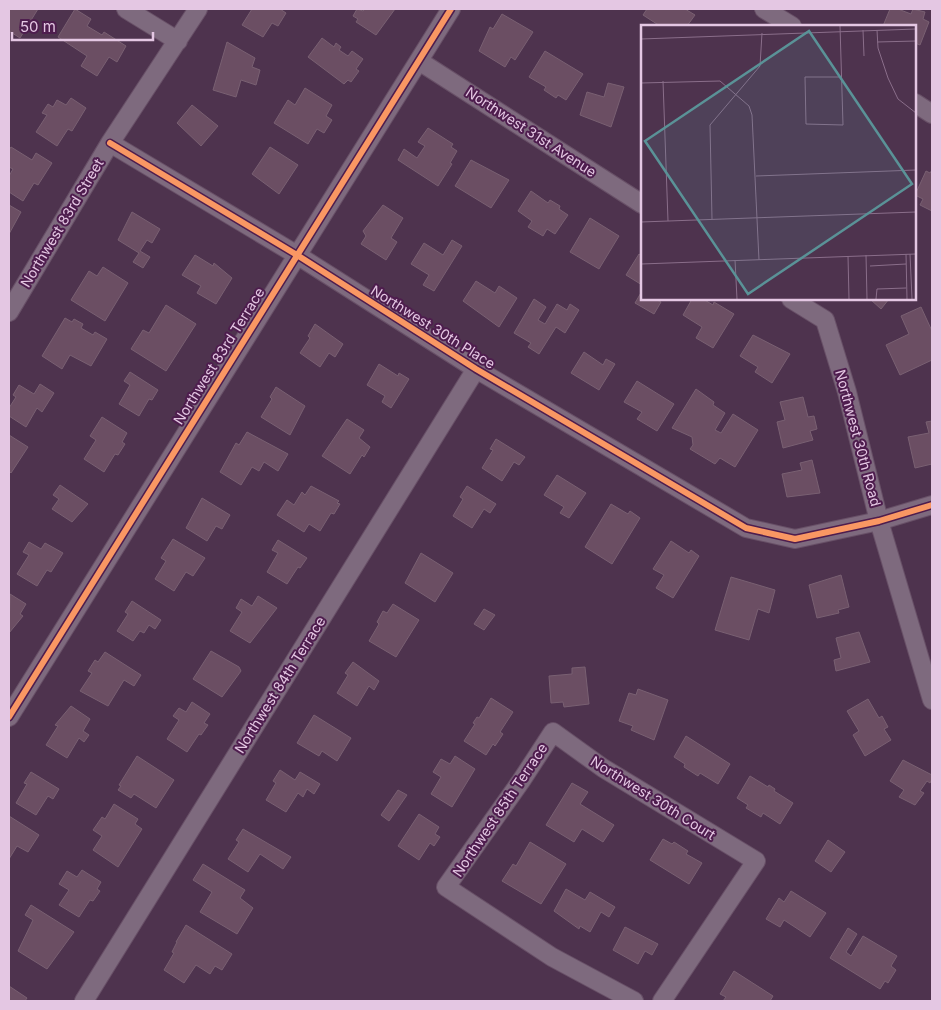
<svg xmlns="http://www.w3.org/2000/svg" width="941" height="1010" font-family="Inter,sans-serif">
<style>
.building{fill:#6b4e63;stroke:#796072}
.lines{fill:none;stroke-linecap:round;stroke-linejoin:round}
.street-casing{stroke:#685067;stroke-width:20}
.street{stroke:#7e6a7e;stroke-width:18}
.cycleway-casing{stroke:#4e1d4e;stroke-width:9}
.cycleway{stroke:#f99763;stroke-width:6}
.labels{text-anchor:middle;stroke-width:4;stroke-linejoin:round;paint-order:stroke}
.street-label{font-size:14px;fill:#e4c7e3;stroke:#4e1d4e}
.inset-road{fill:none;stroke:#8a6e8a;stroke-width:1}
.view{fill:#5a9297;fill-opacity:0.15;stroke:#5a9297;stroke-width:2.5}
.inset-edge{fill:none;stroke:#e4c7e3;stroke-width:2.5}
</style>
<rect width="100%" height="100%" fill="#4e334e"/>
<!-- building -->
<path class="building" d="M9 9H38L20 38 9 31Z
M75 9 91 19 87 26 102 35 104 32 126 46 117 62 109 57 97 76 81 66 87 56 58 37Z
M252 9H280L286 13 278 26 272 23 263 37 242 25Z
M357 9 363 11 365 9H395L376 35 356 22 358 19 353 16Z
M647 9H685L695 15 687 26H660L643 15Z
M890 9H898L911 14 913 9 925 12 923 19 929 22 920 45 915 43V26H883Z
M502 14 533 32 515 60 511 57 505 67 479 51 490 27 493 29Z
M322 38 334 47 336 43 341 47 339 50 348 56 352 51 363 59 356 69 359 71 351 82 348 80 344 84 308 57Z
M227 42 255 58 252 67 260 70 256 85 241 80 236 97 213 90Z
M545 51 583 74 566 100 558 95 556 98 544 90 546 87 529 77Z
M608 83 624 87 611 127 580 115 587 92 604 97Z
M305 88 332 105 326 116 332 120 324 133 317 129 308 144 274 123 288 100 295 105Z
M71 98 86 108 72 131 68 129 57 146 36 132 47 115 42 113 48 104 53 107 57 100 66 105Z
M192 105 218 126 201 146 177 123Z
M428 128 453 144 451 147 457 151 450 163 452 164 438 186 398 160 404 149 417 158 425 146 418 142Z
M11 147 32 160 36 153 52 163 38 185 34 183 23 201 9 192V176L13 169 9 167V150Z
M270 147 298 165 279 194 252 174Z
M471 160 509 180 491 208 455 186Z
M932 170V211L920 205 923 199 915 195 926 171 930 173Z
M531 191 548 203 550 200 560 206 559 209 568 215 555 234 547 229 543 236 528 227 532 221 518 211Z
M9 205 21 212 9 234Z
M383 205 403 218 391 238 397 242 386 260 361 244 366 236 363 231Z
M132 212 160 229 152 243 147 240 140 251 150 257 143 268 133 262 139 253 118 240Z
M590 218 619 236 599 269 570 252Z
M452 240 462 246 434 291 423 285 429 275 411 264 424 243 443 255Z
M639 254 642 256V285L626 275Z
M195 255 213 266 214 263 232 278 216 304 197 293 201 286 182 275Z
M103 267 128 283 105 321 71 300 89 271 97 276Z
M476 281 495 293 499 286 517 298 499 327 463 301Z
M642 291V299H655L661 302 654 314 635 303Z
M534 299 546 307 538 320 545 324 557 304 567 310 570 304 579 310 565 333 556 327 539 354 528 347 531 343 514 333Z
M692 299H703L713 305 714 302 734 314 713 348 696 338 702 327 683 315Z
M870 299H889L881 309Z
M166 305 196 324 166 371 131 349 143 330 149 333Z
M921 307 932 331V360L900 375 886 345 909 334 901 316Z
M65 318 72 322 74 319 83 324 81 328 93 335 95 332 107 339 91 366 70 355 62 369 42 356Z
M315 324 343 344 335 357 329 353 320 367 300 353 310 338 308 336Z
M753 335 790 354 772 383 755 372 758 367 740 356Z
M584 352 603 365 606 359 615 364 599 390 571 373Z
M379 364 398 376 399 373 409 379 391 408 382 402 385 396 367 385Z
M130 372 158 390 152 400 149 399 139 416 119 404 130 385 124 381Z
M637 381 674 404 657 431 637 419 642 412 624 402Z
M40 384 54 393 42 412 37 408 26 427 9 416V408L16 397 13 395 19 385 34 394Z
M276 387 305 406 290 435 261 417 272 399 270 397Z
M696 389 714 402 713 405 725 413 715 430 721 433 733 414 758 430 735 467 720 458 715 464 690 449 693 445 692 437 672 428Z
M803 397 808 417 814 416 817 429 810 431 813 440 783 448 777 422 785 420 780 402Z
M102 417 127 433 122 442 125 444 118 455 115 454 104 472 84 459 96 440 90 436Z
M347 419 364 430 359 438 370 447 364 457 362 455 350 474 322 456Z
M932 421V464L915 468 908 437 929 433 926 422Z
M247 432 288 454 278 471 264 462 259 471 252 467 241 485 220 472 236 443 239 445Z
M9 435 28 447 11 473 9 471Z
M496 439 525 457 519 465 514 462 502 481 482 468 493 450 490 449Z
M812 460 820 493 787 497 782 474 802 470 800 463Z
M557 475 586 493 569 518 560 513 564 507 544 495Z
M60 485 88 504 72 522 52 509 59 499 53 495Z
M311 486 339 501 337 503 340 504 334 514 331 513 320 531 309 524 304 532 277 515 287 500 294 505 302 492 305 495Z
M467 486 496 504 490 513 484 509 472 528 453 516 463 499 460 497Z
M202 498 230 515 222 529 216 526 207 541 186 528Z
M611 504 628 514 630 511 640 518 612 564 585 547Z
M173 539 205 558 193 576 186 572 174 591 155 579 166 561 161 558Z
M278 540 307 558 300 568 298 567 287 584 267 572 278 553 272 550Z
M671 541 689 553 691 550 699 556 673 598 656 588 664 575 653 569Z
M29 542 41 549 45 543 63 553 51 572 47 570 37 586 17 574 29 555 23 552Z
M421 553 453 573 435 602 405 583Z
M841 575 849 607 838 610 839 613 817 618 809 585Z
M731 577 775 590 769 613 758 609 749 640 715 630Z
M10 594 26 604 20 614 23 616 9 633Z
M258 596 277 608 250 643 230 631 242 612 236 608 241 599 252 606Z
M132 601 161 620 155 629 149 625 144 633 140 631 133 641 117 631 128 614 125 612Z
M393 604 419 620 396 657 369 641 379 624 377 622 383 611 387 613Z
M484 609 495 615 484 630 474 624Z
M859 632 870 662 836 671 834 660 841 658 836 638Z
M211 651 239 667 241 671 222 697 193 679Z
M105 652 141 675 134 686 124 680 108 706 80 691 92 673 88 671 95 660 98 662Z
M353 662 379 681 374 690 369 686 357 706 337 693 348 675 345 673Z
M585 667 589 704 564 707 563 702 551 703 549 676 572 674V668Z
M638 689 668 700 654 740 631 730 633 726 619 721 629 693 636 695Z
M491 698 513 712 500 732 503 734 495 746 493 744 486 755 464 741 475 724 473 723 477 717 479 718Z
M868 699 879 718 882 716 888 727 884 729 891 740 865 756 853 735 859 731 847 711Z
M192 702 210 714 204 723 208 725 201 735 199 734 187 752 167 739 179 720 173 716 179 708 186 712Z
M71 706 90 719 83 731 89 735 84 742 79 738 67 758 46 745 58 726 55 725Z
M314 715 351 738 337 761 322 751 319 756 297 743Z
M686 736 730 764 718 784 700 773 698 776 684 767 685 764 674 757Z
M137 756 174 780 156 808 134 794 131 798 118 790 121 786 119 785Z
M455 756 475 769 452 807 431 794 441 777 433 772 441 759 450 764Z
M903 760 932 775V779L930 783 927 781 920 791 924 793 915 805 899 797 904 790 890 781Z
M280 770 295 780 300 772 320 784 314 794 307 789 303 797 298 793 286 812 266 800 276 783 273 781Z
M31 772 59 789 53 799 48 796 36 815 16 803 27 784 24 783Z
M750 776 768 787 769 785 775 789 774 791 793 803 780 824 763 813 761 817 746 808 748 805 737 798Z
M572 783 588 792 580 804 614 825 603 842 582 829 574 842 546 825Z
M398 790 407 795 389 821 381 815Z
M114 804 138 819 135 824 142 829 118 867 93 850 102 836 93 830 102 817 105 819Z
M419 814 439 827 435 834 440 837 434 846 430 843 419 860 398 846Z
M9 816 39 835 28 852 17 846 9 859Z
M243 829 291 857 283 869 260 854 248 872 228 859 239 842 236 840Z
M663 839 672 844 674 842 688 851 686 854 702 863 689 884 650 860Z
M828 840 845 852 831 872 815 861Z
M530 842 566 864 541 904 502 881 513 864 516 866Z
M203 864 245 890 240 898 253 908 237 934 200 912 212 892 193 880Z
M82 870 101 882 97 889 100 891 93 901 90 900 79 917 59 905 69 890 59 884 67 871 77 877Z
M566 889 585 900 590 892 615 907 609 917 601 912 590 932 580 926 579 929 554 911Z
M791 891 826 913 810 937 784 920 780 927 766 919 779 898 784 902Z
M31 905 74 932 47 969 18 951 33 920 25 915Z
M186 925 232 954 222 970 215 966 210 974 196 965 184 983 164 970 174 953 172 952 177 942H176Z
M625 927 658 944 652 955 645 951 638 964 613 950Z
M848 928 857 934 846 952 851 956 863 936 897 956 891 966 896 970 888 983 885 981 880 989 830 958Z
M734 971 773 996 770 1001H723L726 997 720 994Z
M9 986 27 998 25 1001H9Z"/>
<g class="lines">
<!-- street casing -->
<g class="street-casing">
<path id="street" d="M126 9 178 41
M764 9 792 26
M419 61 642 204
M915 103 932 114
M110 143 297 255 476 369 746 528 795 539 879 521 932 505
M791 299 825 320 847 392 879 521 932 700
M9 312 110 143 198 9
M9 717 451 9
M84 1001 476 369
M634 1001 552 957 446 887 521 781 553 732 603 768 756 861 662 1001"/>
</g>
<!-- street -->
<use href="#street" class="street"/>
<!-- cycleway casing -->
<g class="cycleway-casing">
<path id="cycleway" d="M110 143 297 255 476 369 746 528 795 539 879 521 932 505
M9 717 451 9"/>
</g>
<!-- cycleway -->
<use href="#cycleway" class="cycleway"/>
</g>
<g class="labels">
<!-- street labels -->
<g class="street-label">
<text transform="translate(531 132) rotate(33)" y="5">Northwest 31st Avenue</text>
<text transform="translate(62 223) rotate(-59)" y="5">Northwest 83rd Street</text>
<text transform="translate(433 327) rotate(32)" y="5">Northwest 30th Place</text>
<text transform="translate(219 356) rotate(-58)" y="5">Northwest 83rd Terrace</text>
<text transform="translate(858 438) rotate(75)" y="5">Northwest 30th Road</text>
<text transform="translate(280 685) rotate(-58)" y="5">Northwest 84th Terrace</text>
<text transform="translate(653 798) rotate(32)" y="5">Northwest 30th Court</text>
<text transform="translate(500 810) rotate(-56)" y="5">Northwest 85th Terrace</text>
</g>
</g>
<!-- overview -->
<g transform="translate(641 25)">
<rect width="275" height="275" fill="#4e334e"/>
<path class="inset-road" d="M199 1 202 100 165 99 164 52H200M222 5 223 31M236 5 237 23 247 53 257 74 275 88M0 14 275 4M236 17 275 16M22 56 27 196M0 58 79 56 108 81 111 90 118 235M115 151 275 145M71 194 69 100 119 41 121 8M0 197 275 187M265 229 266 274M269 229 271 274M225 230 226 274M207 231 208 274M94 235 96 274M0 239 275 229M229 241 265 239M235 274 236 264 265 263"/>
<path class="view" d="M168 6 271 159 107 269 4 116Z"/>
<rect width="275" height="275" class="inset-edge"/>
</g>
<!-- border -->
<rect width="941" height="1010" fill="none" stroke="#e4c7e3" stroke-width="20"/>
<!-- scale -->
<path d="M12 32v8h141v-8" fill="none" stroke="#e4c7e3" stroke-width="2.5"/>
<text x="20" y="32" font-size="15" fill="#e4c7e3" stroke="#4e1d4e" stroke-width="4" paint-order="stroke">50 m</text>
</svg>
